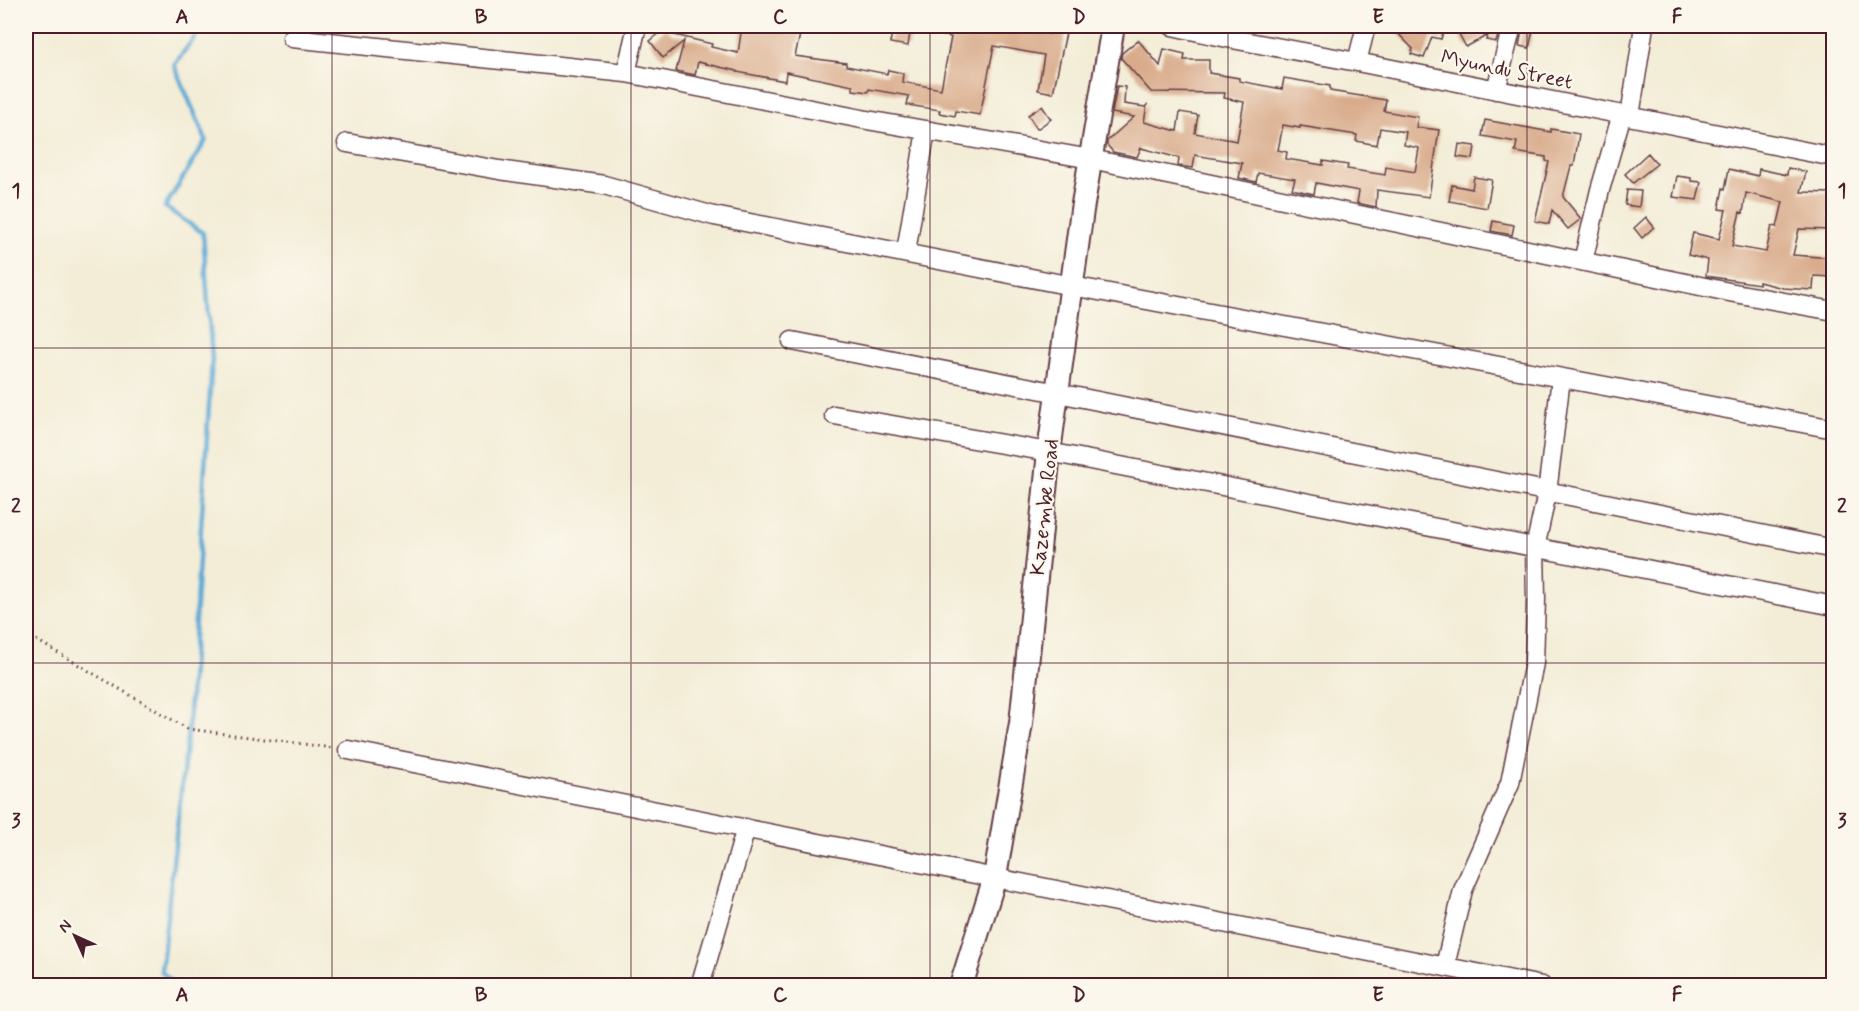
<svg xmlns="http://www.w3.org/2000/svg" width="1859" height="1011" font-family="Mynerve,sans-serif">
<style>
.lines{fill:none;stroke-linecap:round;stroke-linejoin:round}
.stream{stroke:#5ca9d5;stroke-width:4.5}
.building{fill:#d9ab8b;fill-rule:evenodd}
.minor-casing{stroke:#633e45;stroke-width:21}
.major-casing{stroke:#633e45;stroke-width:26}
.path{stroke:#633e45;stroke-width:3;stroke-dasharray:1.5 4.5;stroke-linecap:butt}
.minor{stroke:#fff;stroke-width:18}
.major{stroke:#fff;stroke-width:22}
.grid{fill:none;stroke:#4a1f2b;stroke-width:1.5;stroke-opacity:0.55}
.labels{text-anchor:middle;stroke-width:4.5;stroke-linejoin:round;paint-order:stroke}
.street-label{font-size:21px;fill:#4a1f2b;stroke:#fbf7ec}
.neatline{fill:none;stroke:#4a1f2b;stroke-width:2}
.grid-label{font-size:20px;text-anchor:middle;font-weight:bold;fill:#4a1f2b}
</style>
<rect width="100%" height="100%" fill="#fbf7ec"/>
<filter id="ink" filterUnits="userSpaceOnUse"><feTurbulence type="fractalNoise" baseFrequency=".0167" numOctaves="2"/><feDisplacementMap in="SourceGraphic" scale="12" xChannelSelector="R" yChannelSelector="G"/><feConvolveMatrix kernelMatrix="1 2 1 2 8 2 1 2 1" color-interpolation-filters="sRGB"/></filter>
<filter id="wash" filterUnits="userSpaceOnUse"><feTurbulence type="fractalNoise" baseFrequency=".008" numOctaves="4" result="noise"/><feDisplacementMap in="SourceGraphic" scale="24" xChannelSelector="R" yChannelSelector="G"/><feGaussianBlur stdDeviation="1.35" result="paint"/><feColorMatrix in="noise" values="0 0 0 0 0 0 0 0 0 0 0 0 0 0 0 0 0 1.4 0 .05"/><feComposite in="paint" operator="in"/></filter>
<g filter="url(#wash)">
<rect width="100%" height="100%" fill="#f3edd7"/>
<g class="lines">
<!-- stream -->
<path class="stream" d="M176 986 161 971 188 729 212 359 203 233 165 207 206 140 174 65 203 26"/>
</g>
<g id="blocks">
<!-- building -->
<path class="building" d="M742 26 772 30 774 26H802L795 56 846 63V66L887 74 888 70 903 73 902 82 941 89 951 37 923 32 924 26H1005L1050 34 1051 30 1066 33 1053 93 1038 90 1044 55 994 46 980 115 956 111 955 116 939 113 940 110 907 105 909 96 869 89 868 92 853 90V86L786 72 785 81 737 72V71L698 62 695 75 676 71 684 41 663 58 650 41 666 28 671 34 712 44 711 47 738 53Z
M893 26H911L908 46 890 43Z
M1391 26H1445L1441 39 1432 37 1424 58 1411 54 1413 49Z
M1473 26H1501L1496 42 1486 40 1488 35 1466 47 1459 34Z
M1523 26H1534L1529 48 1519 46Z
M1138 40 1160 66 1164 49 1185 54 1184 60H1209V73L1239 78V81L1282 89 1284 78 1330 86V91L1386 100 1384 111 1418 117 1416 127 1439 130 1429 197 1377 190 1376 207 1357 203 1359 191 1316 183 1314 194 1292 189 1295 179 1258 173 1256 182 1239 178 1242 163 1195 155 1193 168 1178 166 1179 158 1141 148 1137 157 1113 152 1107 145V141L1134 117 1112 113 1117 86 1125 87 1124 104 1145 107 1147 105 1144 122 1177 131 1180 112 1198 115 1195 133 1237 141 1244 102 1224 98 1225 93 1151 92 1121 58 1122 53ZM1283 125 1300 128V126L1357 135 1356 141 1377 145 1380 128 1406 132 1404 145 1419 148 1415 172 1386 167 1385 175 1347 169 1348 165 1323 161V165L1286 159 1287 152 1278 150Z
M1042 106 1051 119 1037 129 1028 115Z
M1485 120 1551 132V129L1579 134 1574 166H1571L1563 197 1581 219 1568 229 1552 210 1549 224 1535 221 1549 162 1546 161V157L1515 152 1517 142 1482 136Z
M1459 144 1475 146 1473 159 1457 157Z
M1648 153 1657 164 1633 183 1625 174Z
M1788 168 1806 172 1801 192 1831 193 1829 218H1833V230L1799 229 1793 255 1833 258V277L1814 276 1813 290 1783 288 1759 282V284L1706 276 1708 260 1688 255 1693 233 1719 239 1726 210 1719 209 1723 188 1725 189 1729 169 1758 176 1759 169 1787 175ZM1746 193 1783 202 1777 227 1772 226 1766 252 1732 246 1740 212 1743 213Z
M1677 176 1691 178V181L1701 182 1697 200 1673 197Z
M1474 177 1492 180 1487 208 1449 201 1452 185 1472 189Z
M1627 190 1641 191 1639 207 1625 205Z
M1646 217 1654 227 1642 238 1634 228Z
M1493 221 1514 225 1512 235 1491 231Z"/>
</g>
</g>
<g filter="url(#ink)">
<use href="#blocks" fill-opacity="0" stroke="#633e45" stroke-width="1.5"/>
<g class="lines">
<!-- minor casing -->
<g class="minor-casing">
<path id="minor" d="M1172 26 1232 39 1357 62 1834 157
M292 38 626 73 867 120 1091 159 1729 292 1834 311
M1357 62 1366 26
M626 73 637 26
M1496 90 1512 26
M1630 116 1644 26
M347 143 499 170 604 185 714 216 1072 286 1834 429
M906 252 926 130
M1583 261 1600 190 1622 114
M792 341 1058 393 1834 549
M834 415 1049 452 1834 606
M348 750 1542 986
M1445 966 1463 890 1510 783 1534 663 1536 599 1535 548 1547 493 1561 378
M700 986 746 828"/>
</g>
<!-- major casing -->
<g class="major-casing">
<path id="major" d="M961 986 995 877 1021 723 1049 452 1082 210 1113 26"/>
</g>
<!-- path -->
<path class="path" d="M26 634 188 729 333 748"/>
<!-- minor -->
<use href="#minor" class="minor"/>
<!-- major -->
<use href="#major" class="major"/>
</g>
</g>
<!-- grid -->
<path class="grid" d="M332 26V986M631 26V986M930 26V986M1228 26V986M1527 26V986M26 348H1834M26 663H1834"/>
<g class="labels">
<!-- street labels -->
<g class="street-label">
<text transform="translate(1507 69) rotate(11)" y="7">Myundu Street</text>
<text transform="translate(1044 507) rotate(-84)" y="7">Kazembe Road</text>
</g>
</g>
<!-- margin -->
<rect width="1859" height="1011" fill="none" stroke="#fbf7ec" stroke-width="66"/>
<!-- north arrow -->
<g transform="translate(75 936) rotate(315)" stroke="#fbf7ec" stroke-width="4.5" paint-order="stroke">
<path d="M0-4.5L10 22L0 15L-10 22Z" fill="#4a1f2b"/>
<text y="-9" font-size="16" font-weight="bold" text-anchor="middle" fill="#4a1f2b">N</text>
</g>
<rect x="33" y="33" width="1793" height="945" class="neatline"/>
<g class="grid-label">
<text x="182" y="23">A</text>
<text x="481" y="23">B</text>
<text x="780" y="23">C</text>
<text x="1079" y="23">D</text>
<text x="1378" y="23">E</text>
<text x="1677" y="23">F</text>
<text x="16" y="197">1</text>
<text x="1842" y="197">1</text>
<text x="16" y="512">2</text>
<text x="1842" y="512">2</text>
<text x="16" y="827">3</text>
<text x="1842" y="827">3</text>
<text x="182" y="1001">A</text>
<text x="481" y="1001">B</text>
<text x="780" y="1001">C</text>
<text x="1079" y="1001">D</text>
<text x="1378" y="1001">E</text>
<text x="1677" y="1001">F</text>
</g>
</svg>
